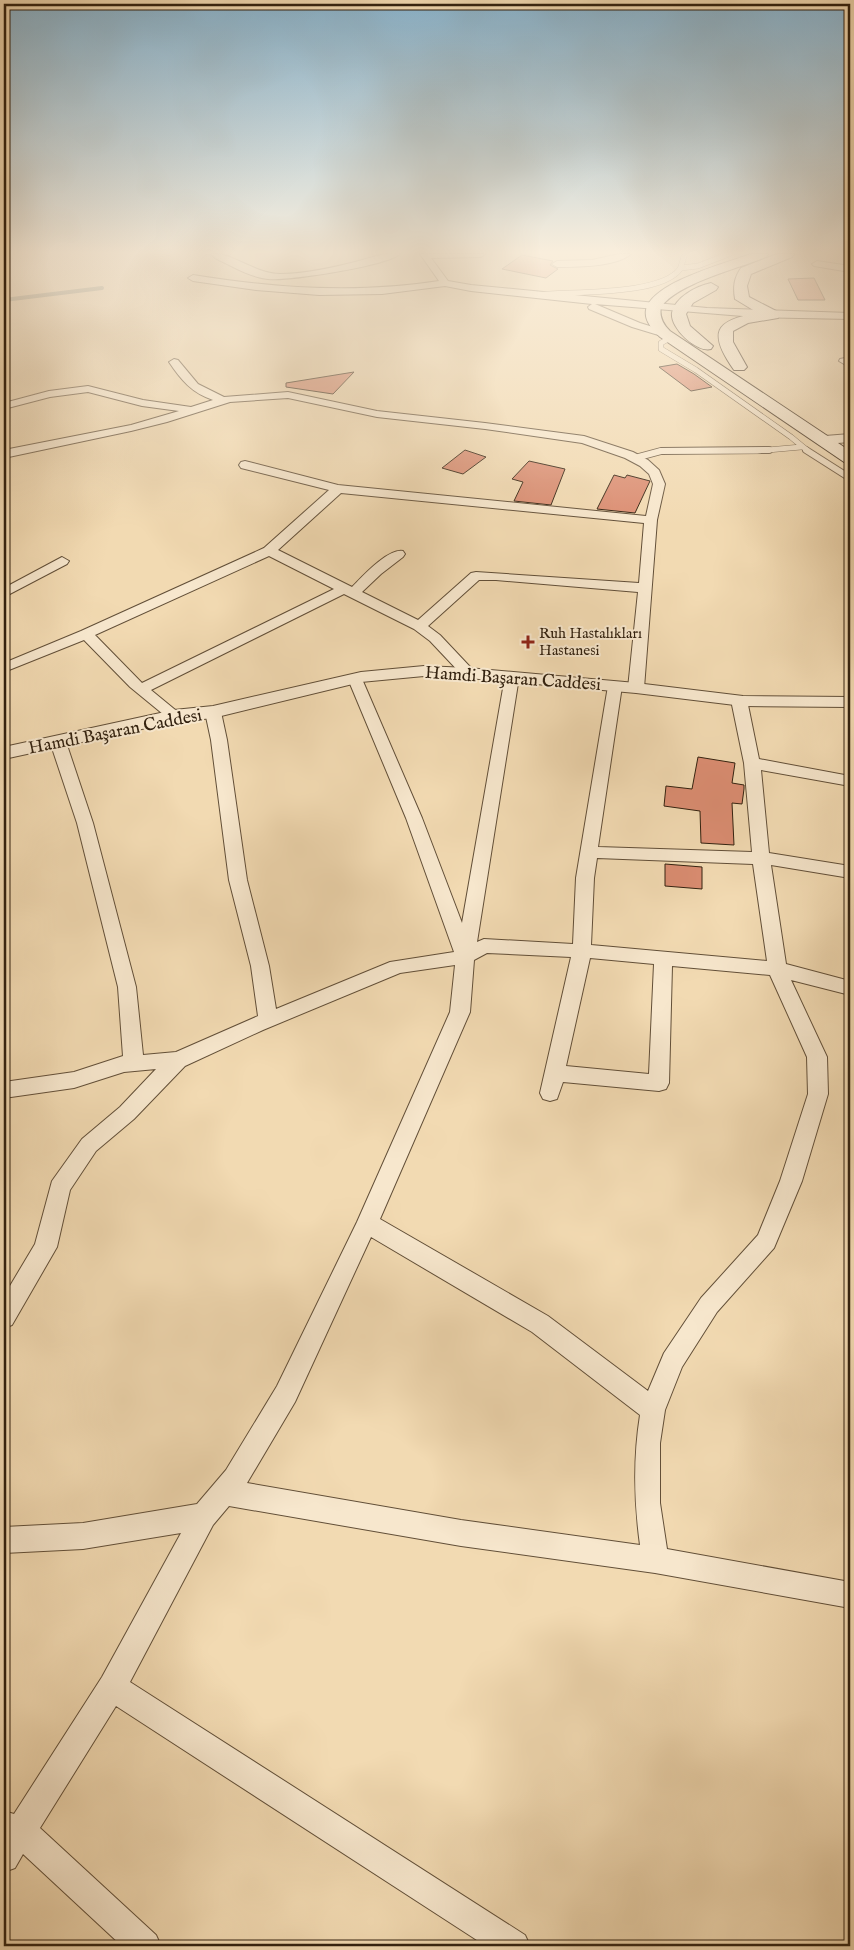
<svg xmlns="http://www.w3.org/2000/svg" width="854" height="1950" font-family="'IM FELL English',serif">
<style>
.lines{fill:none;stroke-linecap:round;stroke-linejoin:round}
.stream{stroke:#727d70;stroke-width:4}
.building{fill:#db8d72;stroke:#32210f}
.service-far1-casing{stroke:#624f38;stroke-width:6}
.service-casing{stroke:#624f38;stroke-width:8}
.minor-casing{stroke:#624f38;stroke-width:2}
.tertiary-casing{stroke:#624f38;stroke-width:2}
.secondary-casing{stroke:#32210f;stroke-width:2}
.service-far1{stroke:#f7e7cd;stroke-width:5}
.service{stroke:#f7e7cd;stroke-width:6}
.minor{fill:#f7e7cd;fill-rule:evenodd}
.tertiary{fill:#f7e7cd;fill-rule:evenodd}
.secondary{fill:#f7e7cd;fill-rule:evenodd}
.poi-dot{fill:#8f2418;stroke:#f7e7cd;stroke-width:2}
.labels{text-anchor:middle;stroke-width:4;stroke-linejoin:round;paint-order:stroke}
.far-poi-label{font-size:15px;fill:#32210f;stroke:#f7e7cd;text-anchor:start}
.street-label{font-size:18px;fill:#32210f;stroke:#f7e7cd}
</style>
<rect width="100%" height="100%" fill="#f2dab2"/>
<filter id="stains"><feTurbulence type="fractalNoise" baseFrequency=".004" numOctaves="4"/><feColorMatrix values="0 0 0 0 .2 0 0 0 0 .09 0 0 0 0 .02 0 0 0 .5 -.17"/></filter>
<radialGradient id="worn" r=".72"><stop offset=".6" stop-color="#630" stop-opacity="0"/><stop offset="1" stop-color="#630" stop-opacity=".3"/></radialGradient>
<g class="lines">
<!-- stream -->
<path class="stream" d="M4 300 102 288"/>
</g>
<!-- building -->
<path class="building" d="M522 255 553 261 550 265 558 269 546 278 502 269Z
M814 278 825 300H798L788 279Z
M677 364 694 374 712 387 691 391 659 367Z
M354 372 333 394 286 387V383Z
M465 450 486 457 463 474 442 468Z
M529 461 565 469 551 505 514 501 523 482 512 479Z
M614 475 625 478 627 475 650 481 635 513 597 509Z
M698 757 735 763 732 783 744 785V789L742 804 732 803 734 845 701 843 700 811 664 806 666 786 692 789Z
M665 864 702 867V889L665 886Z"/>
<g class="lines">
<!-- service-far1 casing -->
<g class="service-far1-casing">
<path id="service-far1" d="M681 268 698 266 729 254
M537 295C569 291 661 296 680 269 682 265 683 258 685 254
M670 338 661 343V349L696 370 791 437 808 451
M660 451H757L801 447"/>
</g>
<!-- service casing -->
<g class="service-casing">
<path id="service" d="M806 450 850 478
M635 458 661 451 769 450"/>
</g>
<!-- minor casing -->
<g class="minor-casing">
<path id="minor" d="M211 254C230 251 255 274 280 274 305 274 331 268 355 262 370 258 385 252 400 254 386 266 289 281 268 279 249 277 232 266 215 258Z
M420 254H485L481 257 431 258 448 281 471 285 707 308 850 313V319L755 317 595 304 640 323 669 332 670 334 669 336 665 337 632 327 589 309 588 307 592 304 471 291 445 286 382 294 319 295 256 290 193 281 188 278 193 275C275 288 356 294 439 281Z
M619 254H631C616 267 576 267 557 267L552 264 557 261 592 260Z
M817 261 850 266V272L814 266 812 264Z
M850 357V363L844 364 839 361 840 359Z
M174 359 178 360 198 384 224 397 288 392 377 411 485 423 584 436 633 452 648 460 659 470 665 484 657 520 644 688 641 691H631L628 688 638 592 496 580H479L428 626 440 635 473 670 475 673 473 676H463L430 641 414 629 344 594 151 690 179 713 182 716 179 719H169L130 687 84 640 4 672V663L81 631 264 548 329 490 241 468 239 465 241 462 245 461 338 485 646 516 653 484 649 474 640 466 625 458 582 443 485 429 377 417 288 398 230 402 167 422 131 431 4 458V450L131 425 179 411 142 406 88 392 50 397 4 409V403L49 391 88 386 143 400 191 407 213 400C192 393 181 380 169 362ZM341 493 644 523 639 583 476 572 471 573 418 620 362 592 381 574 403 557 405 554 403 551C388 548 362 577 352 587L278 550ZM269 556 334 589 142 683 95 635Z
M850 434V442L825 444 819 440 825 436Z
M62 557 69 561 67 564 4 597V588Z
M512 673 517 674 519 677 477 942 484 939 573 944 576 878 608 686 610 683H620L622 686 598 847 752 852 744 763 731 700 734 697H744L747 700 759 759 850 776V786L761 770 769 853 850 866V878L771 865 786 964 850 981V995L791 980 827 1057 828 1094 802 1181 774 1248 717 1312 682 1367 665 1410 660 1443V1503L667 1549 850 1582V1608L655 1573 461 1546 229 1506 213 1525 130 1682 525 1935 530 1946H486L116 1706 40 1828 156 1935 161 1946H122L23 1854 15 1868 4 1872V1811L14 1814 102 1677 181 1533 83 1549 4 1553V1527L83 1523 197 1504 226 1470 277 1386 357 1222 450 1012 455 965 400 973 263 1030 185 1066 134 1119 96 1151 70 1190 57 1247 12 1325 4 1328V1296L35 1244 52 1181 82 1139 120 1107 156 1069 124 1072 74 1088 4 1098V1082L74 1072 123 1056 118 987 77 823 50 742 52 739H64L66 742 93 823 136 987 143 1055 176 1052 258 1016 251 966 229 880 211 740 205 712 208 709H218L221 712 227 740 247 880 269 966 276 1009 390 962 454 952 406 818 348 679 350 676H360L362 679 422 818 462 923 505 677 507 674ZM597 858 753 864 767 961 591 945 594 878ZM487 953 571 957 540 1093 543 1099 550 1101 557 1099 563 1082 659 1091 666 1089 669 1083 672 966 770 975 807 1057 808 1094 780 1181 758 1235 701 1298 664 1353 648 1391 548 1316 380 1219 470 1012 474 960ZM590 958 654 964 649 1074 566 1066ZM371 1237 532 1332 640 1415C633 1459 634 1501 640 1545L461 1520 247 1483 295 1402Z"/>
</g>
<!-- tertiary casing -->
<g class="tertiary-casing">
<path id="tertiary" d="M424 666 468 668 636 683 743 696 850 697V707L743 706 636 693 468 678 424 676 361 682 213 718 174 722 4 759V747L174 710 213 706 361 672Z"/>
</g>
<!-- secondary casing -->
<g class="secondary-casing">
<path id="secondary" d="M751 254H768L766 257C738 269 678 283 661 307 659 317 663 324 670 331L850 451V463L844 462 660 337C653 330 644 321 646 310 652 282 727 263 751 254Z
M777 254H794L792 257 751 274 747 286 749 297 778 312 780 315 778 318 748 323 733 331V342L747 367 744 370H734C708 333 714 320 758 313L735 299C733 287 734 278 741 268Z
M711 283 718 287 716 290 693 303 686 314 690 326 713 346 711 349C697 353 670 328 672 313 675 297 697 286 711 283Z"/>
</g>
<!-- service-far1 -->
<use href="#service-far1" class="service-far1"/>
<!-- service -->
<use href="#service" class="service"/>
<!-- minor -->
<use href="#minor" class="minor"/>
<!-- tertiary -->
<use href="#tertiary" class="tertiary"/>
<!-- secondary -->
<use href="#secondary" class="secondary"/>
</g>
<!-- sky -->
<linearGradient id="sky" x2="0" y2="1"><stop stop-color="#89b6d2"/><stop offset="0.48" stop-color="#f9eedc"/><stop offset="1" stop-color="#f9eedc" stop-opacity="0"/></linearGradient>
<rect width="854" height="526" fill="url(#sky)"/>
<!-- markers -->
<path class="poi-dot" d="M525.5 634.5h5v5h5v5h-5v5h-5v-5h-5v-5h5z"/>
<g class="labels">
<!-- far-poi labels -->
<g class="far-poi-label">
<text x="539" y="638">Ruh Hastalıkları<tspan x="539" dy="17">Hastanesi</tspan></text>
</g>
<!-- street labels -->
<g class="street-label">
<text transform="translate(513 678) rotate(4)" y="6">Hamdi Başaran Caddesi</text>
<text transform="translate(115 731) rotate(-11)" y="6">Hamdi Başaran Caddesi</text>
</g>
</g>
<!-- margin -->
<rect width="854" height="1950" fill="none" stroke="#f2dab2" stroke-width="20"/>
<rect x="5" y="5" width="844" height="1940" fill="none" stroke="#32210f" stroke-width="2.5"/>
<rect x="10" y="10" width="834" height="1930" fill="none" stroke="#32210f"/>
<rect width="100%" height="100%" filter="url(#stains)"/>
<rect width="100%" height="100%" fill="url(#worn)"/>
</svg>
